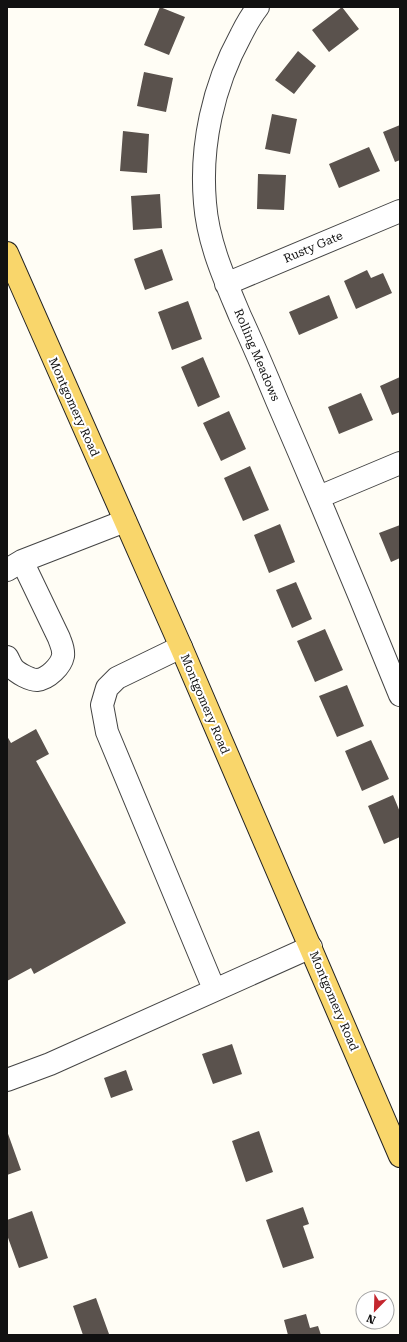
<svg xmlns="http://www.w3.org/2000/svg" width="407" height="1342" font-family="'Roboto Serif',serif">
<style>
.building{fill:#5a524d}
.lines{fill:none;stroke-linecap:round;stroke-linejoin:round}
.minor-casing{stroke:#444;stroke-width:24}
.major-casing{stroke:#222;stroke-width:24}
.minor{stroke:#fff;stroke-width:22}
.major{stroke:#f9d66b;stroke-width:22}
.labels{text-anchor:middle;stroke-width:4;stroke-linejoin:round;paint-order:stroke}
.street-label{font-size:12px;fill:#111;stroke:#fff}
</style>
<rect width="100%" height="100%" fill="#fffdf5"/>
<!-- building -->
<path class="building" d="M160 7 185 17 169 55 144 45Z
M342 7 359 29 329 52 312 30Z
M298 51 316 66 294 94 275 80Z
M144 72 173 78 166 112 137 106Z
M272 114 297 119 290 154 265 149Z
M400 125V160L395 162 383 132Z
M123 131 149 134 147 173 120 171Z
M369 147 380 171 339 188 329 164Z
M258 174 286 175 284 210 257 209Z
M160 194 162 228 133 230 131 196Z
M162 249 173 280 145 290 134 259Z
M367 270 371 278 383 273 392 293 356 309 344 281Z
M329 295 338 318 299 335 289 312Z
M188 301 202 339 172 350 158 312Z
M203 357 220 397 198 407 181 367Z
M400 377V412L392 415 380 386Z
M361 393 373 420 339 434 328 407Z
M229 411 246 449 221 461 203 423Z
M250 466 269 510 243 521 224 478Z
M280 524 295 562 269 573 254 535Z
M400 525V558L391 562 379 533Z
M296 582 312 619 292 628 276 590Z
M325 629 343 670 315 682 297 641Z
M347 685 364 726 337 737 319 696Z
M36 729 49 754 36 761 126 923 34 974 31 968 7 981V736L11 743Z
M371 740 389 779 362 791 345 751Z
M393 795 400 812V837L384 844 368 806Z
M232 1044 242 1074 213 1084 202 1054Z
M126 1070 133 1090 111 1098 104 1078Z
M7 1131 21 1170 7 1175Z
M259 1131 273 1172 246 1182 232 1141Z
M303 1207 309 1224 303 1226 314 1258 283 1268 266 1220Z
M32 1211 48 1258 19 1268 7 1235V1220Z
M96 1298 109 1334 83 1335 73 1306Z
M306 1314 310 1328 318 1326 321 1335H288L284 1320Z"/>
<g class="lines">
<!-- minor casing -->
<g class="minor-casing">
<path id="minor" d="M258 7C251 16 246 25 241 35 213 86 200 146 205 203 208 243 225 280 240 316 253 344 265 372 277 401 319 498 360 596 400 695
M226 284 400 211
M319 497 400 463
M7 570 22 561 125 521
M181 647 117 678 107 688 102 705 107 732 214 989
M7 657C9 660 10 664 13 668 17 673 30 680 37 680 48 679 61 666 63 656 64 649 61 644 59 638L22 561
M7 1080 50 1064 311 947"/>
</g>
<!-- major casing -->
<g class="major-casing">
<path id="major" d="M7 253 181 647 400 1156"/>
</g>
<!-- minor -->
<use href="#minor" class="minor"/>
<!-- major -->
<use href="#major" class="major"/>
</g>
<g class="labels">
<!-- street labels -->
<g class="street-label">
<text transform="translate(313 247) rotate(-23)" y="4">Rusty Gate</text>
<text transform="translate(257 355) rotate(67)" y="4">Rolling Meadows</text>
<text transform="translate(74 407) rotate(66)" y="4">Montgomery Road</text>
<text transform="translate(205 704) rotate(67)" y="4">Montgomery Road</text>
<text transform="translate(334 1001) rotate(67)" y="4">Montgomery Road</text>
</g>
</g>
<!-- border -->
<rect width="407" height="1342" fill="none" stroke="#111111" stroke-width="16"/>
<!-- north arrow -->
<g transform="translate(375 1310) rotate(203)"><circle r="19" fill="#ffffff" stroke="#a0a0a0"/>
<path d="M0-3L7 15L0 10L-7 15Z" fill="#c4262e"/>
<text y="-6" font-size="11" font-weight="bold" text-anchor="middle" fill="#111111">N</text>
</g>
</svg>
